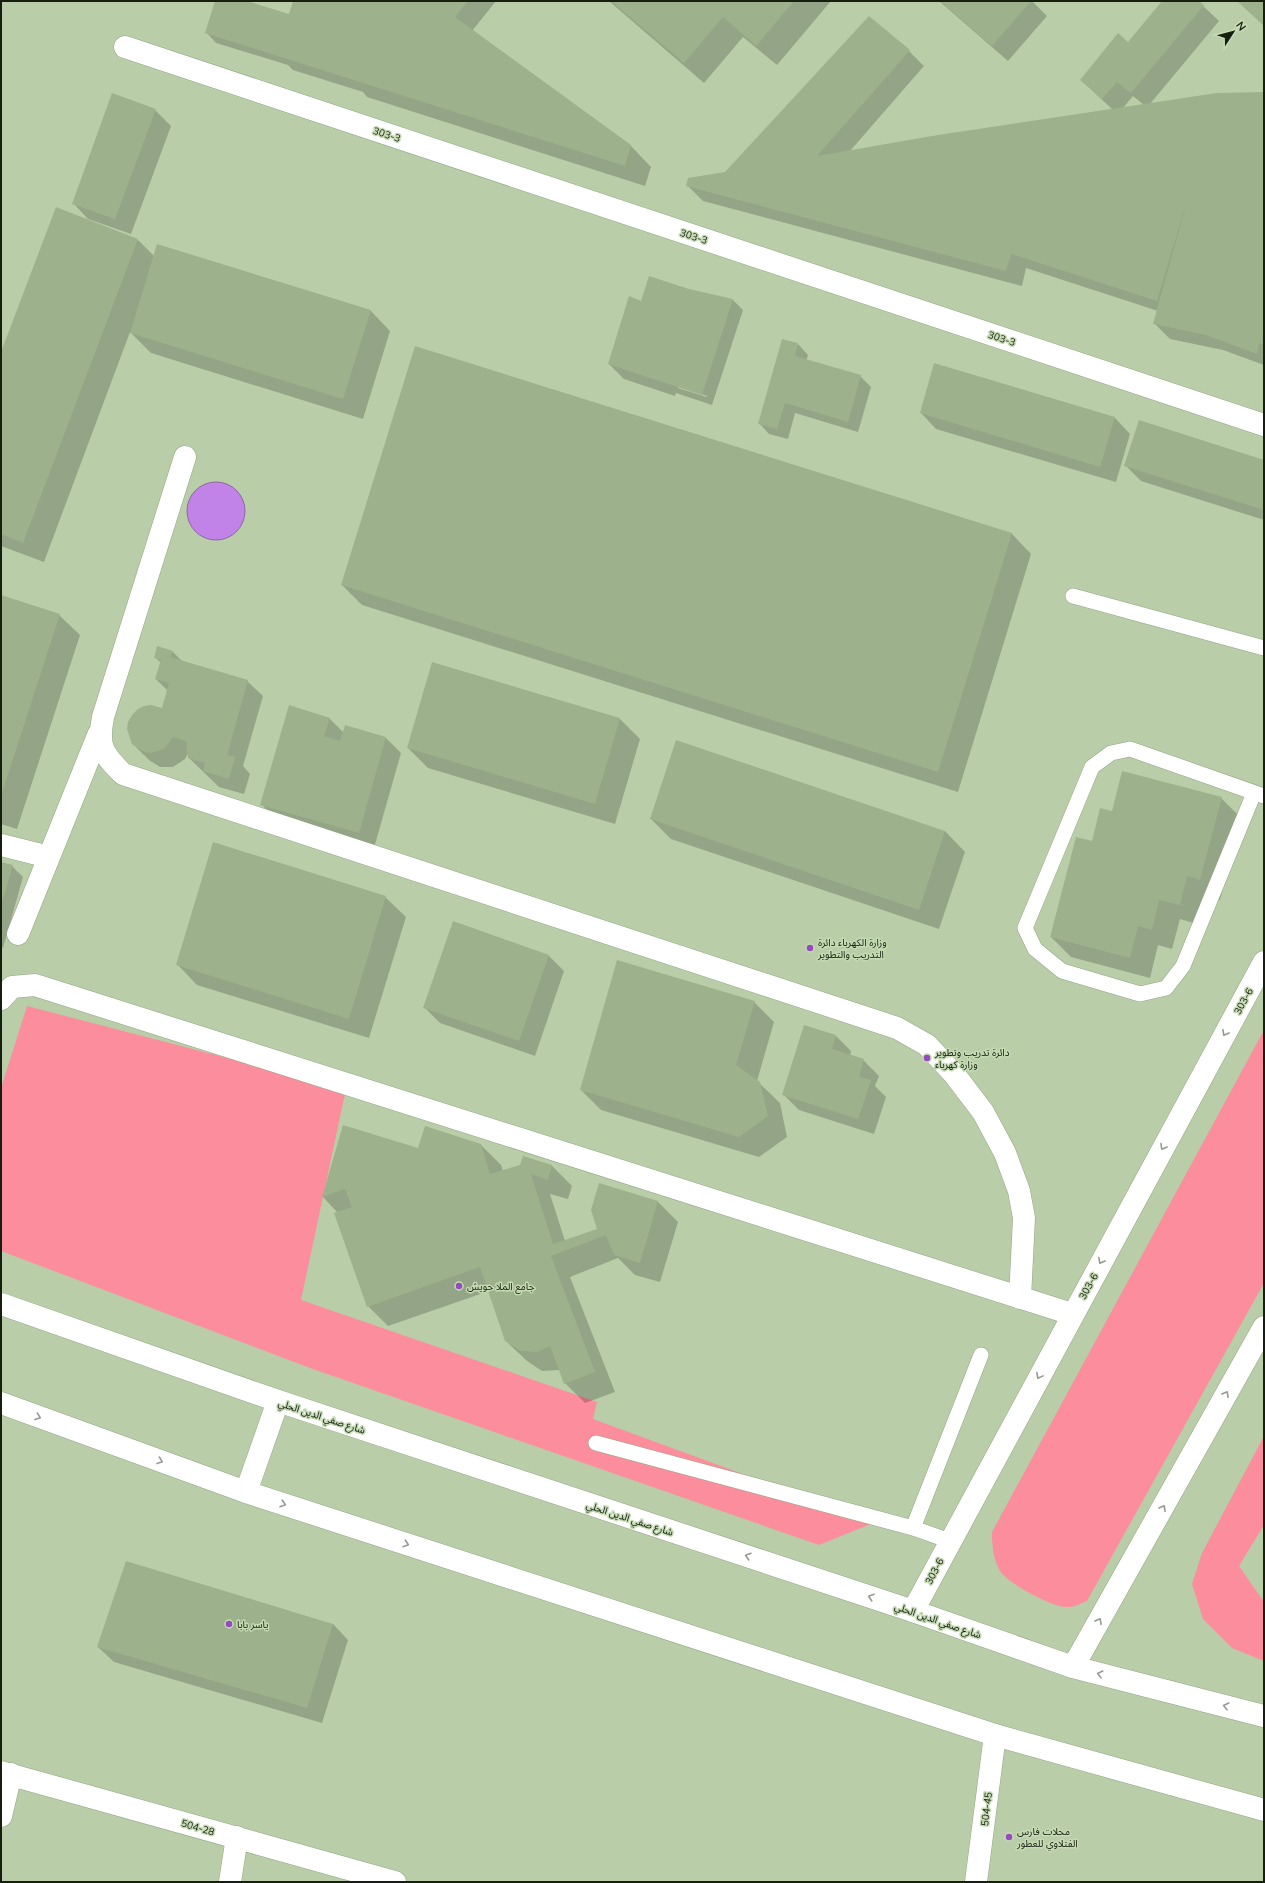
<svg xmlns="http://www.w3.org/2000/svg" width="1265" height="1883" font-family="Mulish,'Noto Sans Arabic',sans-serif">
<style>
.green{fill:#fc8d9d}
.water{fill:#c183e7;stroke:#8e65a6}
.shadow{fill:#0003;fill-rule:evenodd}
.building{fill:#9db28c}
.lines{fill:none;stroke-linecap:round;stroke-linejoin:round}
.service-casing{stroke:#92a682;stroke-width:16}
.minor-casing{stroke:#92a682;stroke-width:23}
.primary-casing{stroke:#92a682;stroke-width:23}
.service{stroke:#fff;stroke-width:15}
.minor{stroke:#fff;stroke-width:22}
.primary{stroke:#fff;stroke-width:22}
.oneway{stroke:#969a93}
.poi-dot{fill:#954bbe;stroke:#c5dbb4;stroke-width:1.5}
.labels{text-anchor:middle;stroke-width:3;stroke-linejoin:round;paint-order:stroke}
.street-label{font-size:10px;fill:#161e10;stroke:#c5dbb4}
.poi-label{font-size:10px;fill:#161e10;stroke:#c5dbb4;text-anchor:start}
</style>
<rect width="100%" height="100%" fill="#b9cea8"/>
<!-- green -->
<path class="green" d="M27 1006 346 1089 301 1300 597 1402 593 1419 841 1510 893 1515 819 1545 310 1368 1 1251V1088Z
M1264 1030V1283L1087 1601C1082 1603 1075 1607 1069 1607 1055 1609 1007 1583 1000 1571 993 1558 992 1546 992 1532Z
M1264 1436V1525L1239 1566 1264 1602V1661L1232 1648 1203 1619 1192 1584 1202 1553Z"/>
<!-- water -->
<path class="water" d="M187 511a29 29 0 1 1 58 0a29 29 0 1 1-58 0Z"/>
<!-- shadow -->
<path class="shadow" d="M216 1H244L290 16 294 1H496L472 31 631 146 651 167 645 186 367 97 363 92 293 70 288 65 216 43 206 32Z
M609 1H831L777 65 743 37 704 83Z
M939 1H1032L1047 16 1008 61Z
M1164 1H1198L1219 21 1150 104 1264 93V365L1223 350 1170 339 1154 323 1158 311 1026 268 1022 286 703 201 687 185 725 173 909 51 924 66 850 151 1113 110 1081 80 1128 43ZM1133 96 1144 105 1123 108Z
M155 110 171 126 131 234 88 219 73 203Z
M138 240 154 256 370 310 390 331 363 419 151 353 130 332 44 562 1 546V355Z
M689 290 733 300 743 310 712 405 676 393 675 396 624 379 609 364 642 302ZM678 386 707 396V397L678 388Z
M798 344 808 355 806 361 860 376 871 387 858 432 795 413 788 439 769 434 759 423Z
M935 364 1115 418 1130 434 1116 482 936 429 921 413Z
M1264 461V520L1141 481 1125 465Z
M1011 533 1031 554 958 792 362 605 342 585Z
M1 596 59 615 80 635 17 829 1 824Z
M172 651 183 662 247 681 263 696 243 766 250 774 244 794 219 787 189 758 188 753 185 759 173 767H160L149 760 133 744 163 710 168 691 156 679 161 663 155 657Z
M433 663 620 719 640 739 615 824 428 768 408 748Z
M329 718 344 733 346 726 386 738 401 753 374 848 277 820 261 804Z
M1221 798 1241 818 1220 900 1207 896 1200 925 1180 919 1172 949 1158 945 1150 978 1071 957 1051 937 1092 842 1113 812Z
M651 819 945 831 965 852 939 929 671 839Z
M1 863 12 866 23 877 3 948 1 947Z
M385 897 406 917 369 1038 197 985 177 964Z
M548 955 564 971 535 1056 440 1023 424 1007Z
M754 1002 774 1022 757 1081 780 1103 787 1137 759 1157 601 1110 581 1090Z
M836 1036 851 1051 850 1056 863 1060 879 1076 875 1086 886 1097 874 1134 799 1110 783 1094Z
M343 1127 419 1150 481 1145 501 1165 503 1171 521 1166 523 1157 552 1166 572 1186 568 1199 550 1194 565 1241 599 1230 658 1202 678 1222 660 1282 635 1275 618 1258 570 1277 615 1392 585 1403 565 1383 560 1370 542 1371 527 1361 506 1341 489 1291 388 1326 368 1306 338 1213 323 1197Z
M333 1624 348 1640 322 1723 114 1662 98 1647Z"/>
<!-- building -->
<path class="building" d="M215 1H247L289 14 293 1H468L455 17 631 145 625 166 205 33Z
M611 1H794L756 46 723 17 684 63Z
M940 1H1031L992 46Z
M1162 1H1199L1204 5 1131 93 1117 82 1102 99 1080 80 1118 33 1128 42Z
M1237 1H1264V26Z
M869 16 910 50 817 156 938 135 1217 93 1264 92V345L1259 343 1257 354 1206 335 1153 324 1189 194 1157 301 1011 254 1006 271 686 186 688 178 725 172Z
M112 93 156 109 115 219 72 204Z
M56 207 138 239 23 543 1 534V352Z
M157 244 371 310 343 399 130 333Z
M649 276 689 289 733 299 702 395 608 364 629 296 641 301Z
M782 339 798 343 795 356 861 375 848 422 785 403 777 429 758 424Z
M415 346 1012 533 938 772 341 585Z
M934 363 1115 417 1100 467 920 413Z
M1139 420 1264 460V510L1124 466Z
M1 595 60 614 1 796Z
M157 646 173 651 170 657 248 680 227 755 235 757 229 779 203 771 205 763 188 758 186 741 173 737 164 749 151 753 144 752 132 744 127 729 128 722 132 715 138 709 144 706 151 705 162 708 169 683 155 679 161 660 154 658Z
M432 662 620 718 595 804 407 748Z
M289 705 330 718 324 736 340 741 345 725 386 737 359 833 260 805Z
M676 740 945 831 919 910 650 819Z
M1122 771 1222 797 1200 880 1187 876 1180 905 1159 900 1152 930 1138 926 1130 958 1050 937 1076 837 1092 841 1100 808 1112 811Z
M213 842 386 896 349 1019 176 965Z
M1 862 13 865 1 906Z
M453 921 549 955 519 1041 423 1008Z
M617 960 755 1001 736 1065 760 1082 768 1116 739 1137 580 1090Z
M804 1025 836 1035 832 1049 864 1059 859 1077 871 1080 858 1119 782 1095Z
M343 1125 418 1148 425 1126 481 1144 490 1174 520 1165 523 1156 552 1165 548 1180 531 1174 553 1244 597 1229 591 1210 599 1183 658 1201 640 1263 614 1255 606 1235 551 1256 595 1372 564 1384 550 1346 537 1352 521 1351 505 1341 480 1267 367 1307 334 1213 352 1207 345 1189 322 1197Z
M126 1561 333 1624 307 1708 97 1647Z"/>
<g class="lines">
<!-- service casing -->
<g class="service-casing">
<path id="service" d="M1073 596 1264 648
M1254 793 1183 966 1166 988 1140 994 1062 971 1035 949 1025 928 1092 767 1111 753 1130 749 1264 796
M596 1443 913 1528 950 1541
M913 1528 981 1355"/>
</g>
<!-- minor casing -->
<g class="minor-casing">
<path id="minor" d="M125 47 1264 425
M185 457 103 717C97 747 103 754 123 774L897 1028 927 1045 954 1074 983 1112 1005 1153 1019 1191 1024 1218 1020 1298
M1 845 49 857
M18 934 99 733
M1 999 12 987 35 985 1072 1314
M913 1611 1264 962
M1073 1667 1264 1327
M1 1772 395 1882
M1 1816 11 1774
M230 1882 237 1837
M976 1882 995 1735"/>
</g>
<!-- primary casing -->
<g class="primary-casing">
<path id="primary" d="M1 1304 278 1401 913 1611 1073 1667 1264 1716
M1 1403 246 1492 995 1735 1264 1810
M246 1492 278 1401"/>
</g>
<!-- service -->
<use href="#service" class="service"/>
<!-- minor -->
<use href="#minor" class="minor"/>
<!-- primary -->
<use href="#primary" class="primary"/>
</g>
<!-- one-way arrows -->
<defs><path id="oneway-chevron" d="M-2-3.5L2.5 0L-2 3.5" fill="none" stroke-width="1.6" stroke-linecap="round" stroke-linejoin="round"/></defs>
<g class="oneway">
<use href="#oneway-chevron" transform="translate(1225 1033) rotate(119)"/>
<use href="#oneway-chevron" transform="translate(1163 1147) rotate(119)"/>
<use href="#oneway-chevron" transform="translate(1101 1261) rotate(119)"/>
<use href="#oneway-chevron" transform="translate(1039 1376) rotate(118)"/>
<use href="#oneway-chevron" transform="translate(1226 1394) rotate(-61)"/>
<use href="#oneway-chevron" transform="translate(38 1417) rotate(20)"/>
<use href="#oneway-chevron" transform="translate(160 1461) rotate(20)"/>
<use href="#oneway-chevron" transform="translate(283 1504) rotate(18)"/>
<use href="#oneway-chevron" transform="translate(1163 1508) rotate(-61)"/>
<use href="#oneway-chevron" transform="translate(406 1544) rotate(18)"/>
<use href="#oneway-chevron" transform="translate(748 1556) rotate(-162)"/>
<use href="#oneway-chevron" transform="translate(871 1597) rotate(-162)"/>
<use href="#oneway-chevron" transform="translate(1099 1621) rotate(-61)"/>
<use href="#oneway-chevron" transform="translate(1100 1674) rotate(-166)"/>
<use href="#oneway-chevron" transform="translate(1226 1706) rotate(-166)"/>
</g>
<!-- markers -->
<g class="poi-dot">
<circle cx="810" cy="948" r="4"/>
<circle cx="927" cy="1058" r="4"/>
<circle cx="459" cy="1286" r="4"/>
<circle cx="229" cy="1624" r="4"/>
<circle cx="1009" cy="1837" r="4"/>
</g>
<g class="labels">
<!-- street labels -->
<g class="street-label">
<text transform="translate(387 134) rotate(18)" y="4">303-3</text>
<text transform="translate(694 236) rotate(18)" y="4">303-3</text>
<text transform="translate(1002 338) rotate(18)" y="4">303-3</text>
<text transform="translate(1243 1001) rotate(-61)" y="4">303-6</text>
<text transform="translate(1088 1286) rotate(-61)" y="4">303-6</text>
<text transform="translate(322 1416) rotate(18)" y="4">شارع صفي الدين الحلي</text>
<text transform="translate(630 1518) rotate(18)" y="4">شارع صفي الدين الحلي</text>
<text transform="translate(934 1571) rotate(-62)" y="4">303-6</text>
<text transform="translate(938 1620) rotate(19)" y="4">شارع صفي الدين الحلي</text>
<text transform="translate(986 1809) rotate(-83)" y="4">504-45</text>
<text transform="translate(198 1827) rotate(16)" y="4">504-28</text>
</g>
<!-- poi labels -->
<g class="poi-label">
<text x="818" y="946">وزارة الكهرباء دائرة<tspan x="818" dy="12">التدريب والتطوير</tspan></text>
<text x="935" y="1056">دائرة تدريب وتطوير<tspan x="935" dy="12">وزارة كهرباء</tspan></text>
<text x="467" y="1290">جامع الملا حويش</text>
<text x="237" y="1628">ياسر بابا</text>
<text x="1017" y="1835">محلات فارس<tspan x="1017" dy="12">الفتلاوي للعطور</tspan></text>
</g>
</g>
<!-- border -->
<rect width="1265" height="1883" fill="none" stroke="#161e10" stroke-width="4"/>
<!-- north arrow -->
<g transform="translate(1233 32) rotate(54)" stroke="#c5dbb4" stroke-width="3" paint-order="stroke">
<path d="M0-3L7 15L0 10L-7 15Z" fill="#161e10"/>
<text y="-6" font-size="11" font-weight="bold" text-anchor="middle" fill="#161e10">N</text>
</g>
</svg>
